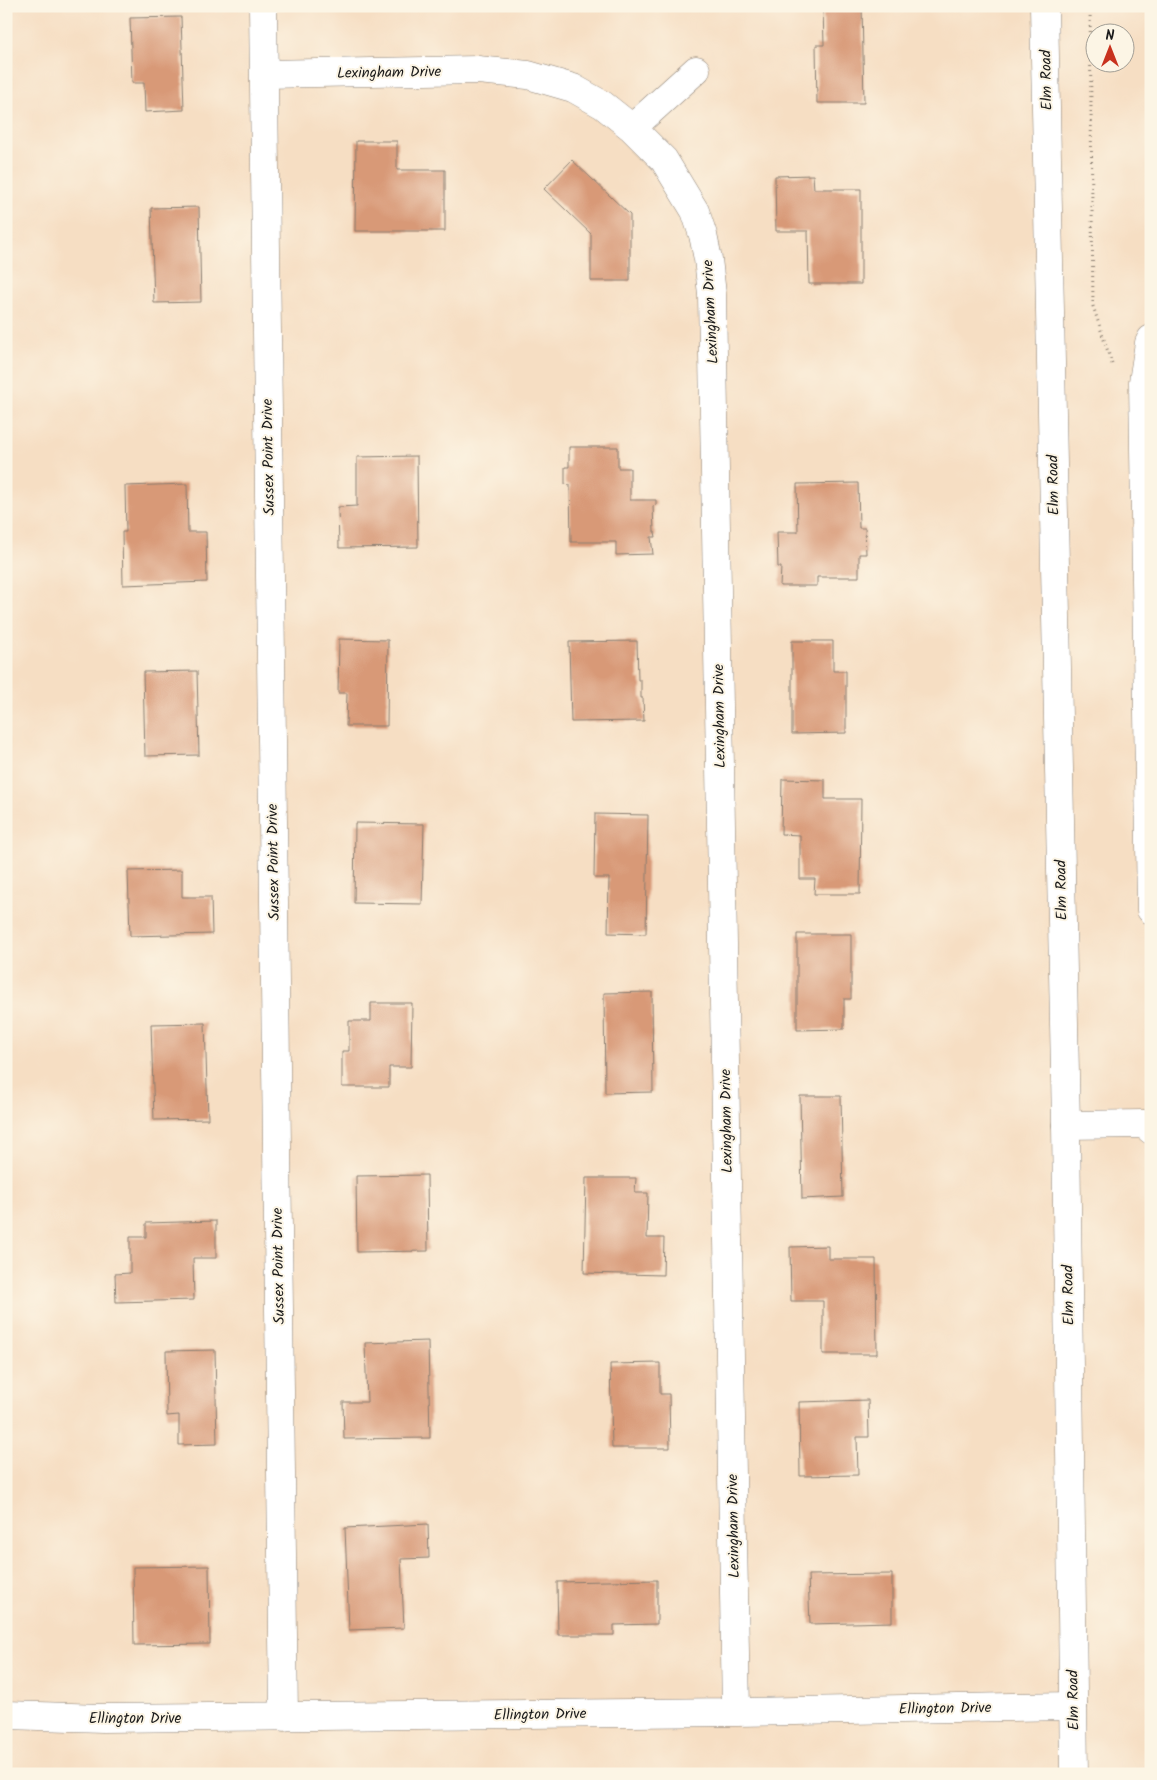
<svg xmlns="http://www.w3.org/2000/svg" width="1157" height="1780" font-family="Kalam,sans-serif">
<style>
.building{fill:#d89977}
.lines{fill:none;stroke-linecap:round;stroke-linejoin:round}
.minor-casing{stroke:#897d70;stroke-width:29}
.tertiary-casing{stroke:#897d70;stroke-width:29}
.path{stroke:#897d70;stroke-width:3;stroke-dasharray:1 4;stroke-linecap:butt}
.minor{stroke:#fff;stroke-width:28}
.tertiary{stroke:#fff;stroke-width:28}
.labels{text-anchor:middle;stroke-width:4;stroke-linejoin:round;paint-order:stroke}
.street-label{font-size:15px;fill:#1c1c1c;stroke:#fcf5e5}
</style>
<rect width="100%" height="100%" fill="#fcf5e5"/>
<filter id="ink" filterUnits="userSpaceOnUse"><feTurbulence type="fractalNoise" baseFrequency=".02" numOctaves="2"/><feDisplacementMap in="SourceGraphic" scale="10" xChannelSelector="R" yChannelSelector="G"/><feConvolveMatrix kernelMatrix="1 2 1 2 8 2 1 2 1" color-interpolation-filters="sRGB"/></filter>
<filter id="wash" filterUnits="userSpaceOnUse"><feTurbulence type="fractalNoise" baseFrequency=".0096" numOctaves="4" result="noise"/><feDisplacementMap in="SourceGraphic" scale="20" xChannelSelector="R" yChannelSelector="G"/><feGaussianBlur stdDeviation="1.12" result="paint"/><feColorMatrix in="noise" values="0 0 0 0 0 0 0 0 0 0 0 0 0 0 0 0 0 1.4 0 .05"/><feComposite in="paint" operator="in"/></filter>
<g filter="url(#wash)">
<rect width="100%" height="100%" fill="#f6dec3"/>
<g id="blocks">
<!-- building -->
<path class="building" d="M823 6H862L864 103H817L816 45H824Z
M181 17 184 110 145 112 144 83H132L130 18Z
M356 141H397V170H445V231H355Z
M572 160 630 215V281H591V234L544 189Z
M813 175 814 189H861V284H809L808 231H776L775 176Z
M199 207 201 302 154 303 151 208Z
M569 447H618V468H630V500H656V505L653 506 654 532H655L656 537H651L653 554 616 555V542H571L570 485 565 484V467H569Z
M417 456 418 547 339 548 338 507 357 506V457Z
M858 483 859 528H865L866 554H859V577H817V586H780L781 567H778L777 532H798L797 484Z
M187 484 188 532H206L207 582 123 585 122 532H126L125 486Z
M339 639 388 640 387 726H346L347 693H338Z
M637 641 638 680H641V698H643L644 721 571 722 569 642Z
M792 641H833V671H846V733L792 734Z
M197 671 199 755 145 756 143 672Z
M782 779 825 780V799H861L860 894H814L815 879H800V835L781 834Z
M595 814 648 815 646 934 608 933 609 878H594Z
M355 823 424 824 422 904 354 903Z
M182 870V897H211L212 934 130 936 128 871Z
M797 934H851V999H844V1029L797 1030Z
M652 992 653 1092 605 1093 604 993Z
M371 1003H412L411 1067H389V1087H342V1051H349V1021H371Z
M205 1023 208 1119 154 1120 151 1024Z
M800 1096H841L843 1197 802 1199Z
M427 1175 428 1251 357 1252 356 1176Z
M586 1178H636L635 1193H648L647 1238H664L663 1275 584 1273Z
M216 1221V1258H193L194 1300 116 1302 115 1274 130 1273V1237H146V1223Z
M828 1246V1259H876L877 1354H823V1301H791L790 1247Z
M428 1341 430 1438 344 1439 343 1402H367L365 1343Z
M215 1350 217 1444 179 1445V1415L167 1416 166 1351Z
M660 1363V1394H669L670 1448H612L610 1364Z
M868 1400 869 1437H857L858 1475 800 1476 799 1402Z
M428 1524 429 1558 401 1559 404 1628 349 1630 345 1528Z
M209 1566 210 1644 134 1645 133 1567Z
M892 1574V1622L810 1624 808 1575Z
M657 1580V1624L614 1625V1635H558L557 1582Z"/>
</g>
</g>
<g filter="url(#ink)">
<use href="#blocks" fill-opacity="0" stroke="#897d70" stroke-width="1"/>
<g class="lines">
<!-- minor casing -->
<g class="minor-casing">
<path id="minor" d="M263 6 284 1717
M264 74 478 70 528 75 573 88 603 105 632 128 664 160 695 211 703 235 708 259 712 294 736 1712
M632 128 696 70
M1151 339 1149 343 1143 382 1151 910
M1066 1125 1144 1124 1151 1130
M6 1715 103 1718 736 1712 1073 1706"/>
</g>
<!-- tertiary casing -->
<g class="tertiary-casing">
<path id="tertiary" d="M1044 6 1066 1125 1074 1774"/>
</g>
<!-- path -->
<path class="path" d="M1090 6 1093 306 1113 367"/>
<!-- minor -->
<use href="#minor" class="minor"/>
<!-- tertiary -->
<use href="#tertiary" class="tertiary"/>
</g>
</g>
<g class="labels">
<!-- street labels -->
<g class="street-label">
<text transform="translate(389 72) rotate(-1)" y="5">Lexingham Drive</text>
<text transform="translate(1046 80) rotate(-91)" y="5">Elm Road</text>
<text transform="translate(710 312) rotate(-93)" y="5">Lexingham Drive</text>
<text transform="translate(268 457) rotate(-91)" y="5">Sussex Point Drive</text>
<text transform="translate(1053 485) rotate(-91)" y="5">Elm Road</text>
<text transform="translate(719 716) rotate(-91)" y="5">Lexingham Drive</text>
<text transform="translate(273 862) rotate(-91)" y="5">Sussex Point Drive</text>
<text transform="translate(1061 890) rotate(-91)" y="5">Elm Road</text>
<text transform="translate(726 1121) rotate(-91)" y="5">Lexingham Drive</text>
<text transform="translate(278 1266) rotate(-91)" y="5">Sussex Point Drive</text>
<text transform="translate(1068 1295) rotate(-91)" y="5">Elm Road</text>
<text transform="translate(733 1526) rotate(-91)" y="5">Lexingham Drive</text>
<text transform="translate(1073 1700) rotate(-91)" y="5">Elm Road</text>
<text transform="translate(945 1708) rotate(-1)" y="5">Ellington Drive</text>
<text transform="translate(540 1714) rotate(-1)" y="5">Ellington Drive</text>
<text x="135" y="1723">Ellington Drive</text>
</g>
</g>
<!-- margin -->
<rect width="1157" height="1780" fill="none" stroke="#fcf5e5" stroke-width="25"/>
<!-- north arrow -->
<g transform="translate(1110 48)"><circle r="24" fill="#fcf5e5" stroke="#a29e95"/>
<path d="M0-4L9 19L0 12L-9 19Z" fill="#c8321e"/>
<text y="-8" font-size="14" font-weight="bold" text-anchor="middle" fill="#1c1c1c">N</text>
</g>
</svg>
